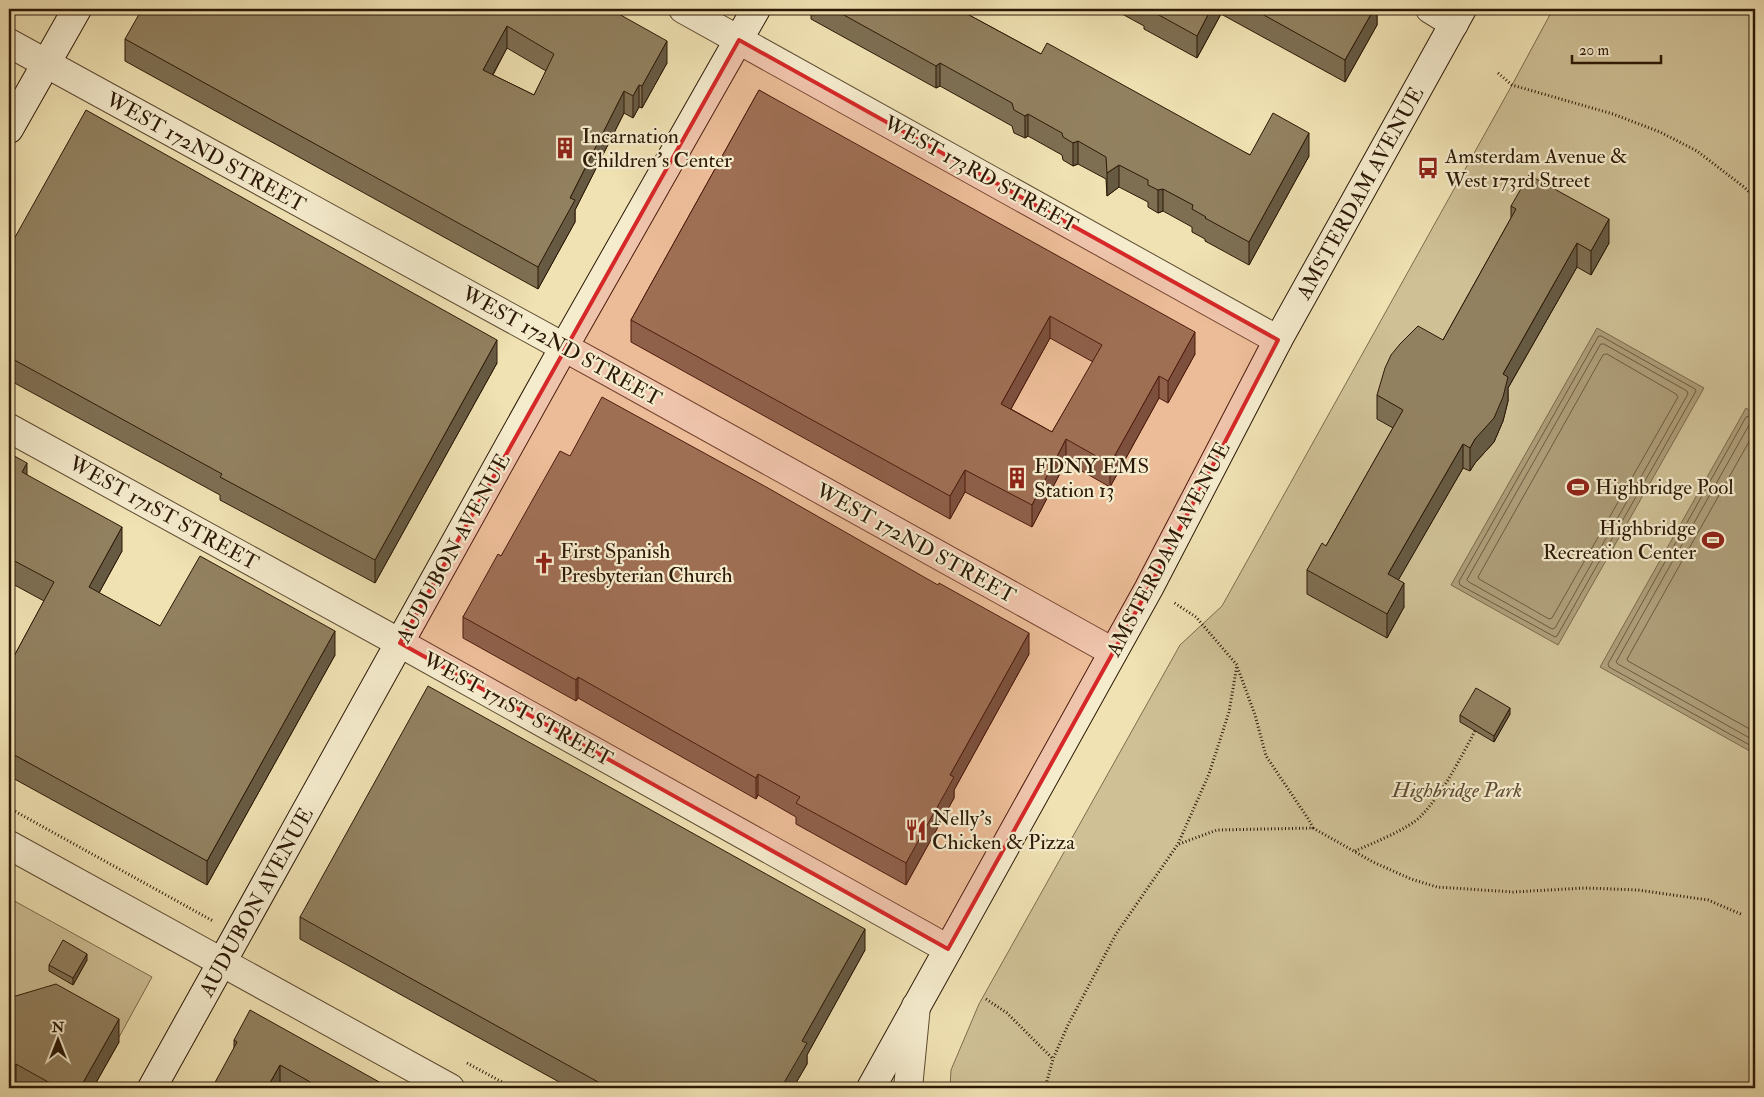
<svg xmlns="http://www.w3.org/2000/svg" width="1764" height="1097" font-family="'IM FELL Double Pica',serif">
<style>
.green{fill:#cfc096;stroke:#7e6c4e}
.water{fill:#ad9d78;stroke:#79684a}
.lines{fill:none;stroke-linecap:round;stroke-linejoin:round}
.shore{stroke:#6c5a3f;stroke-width:1}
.street-casing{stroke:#5d4a31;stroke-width:30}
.secondary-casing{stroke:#2c1806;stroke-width:30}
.path{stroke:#2c1806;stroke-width:3;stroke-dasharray:1 2.5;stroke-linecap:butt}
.street{stroke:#f5ecce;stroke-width:28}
.secondary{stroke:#f5ecce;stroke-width:28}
.wall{fill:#7e6f53;stroke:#2c1806;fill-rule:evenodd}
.shaded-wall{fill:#665a43;stroke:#2c1806}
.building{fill:#928160;stroke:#2c1806;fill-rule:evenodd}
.marked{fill:#d62828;fill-opacity:0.2;stroke:#d62828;stroke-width:4;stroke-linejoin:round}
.labels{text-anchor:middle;stroke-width:4.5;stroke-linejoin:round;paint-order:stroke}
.poi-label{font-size:21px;fill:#2c1806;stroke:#f5ecce;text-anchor:start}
.street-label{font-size:21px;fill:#2c1806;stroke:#f5ecce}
.park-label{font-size:21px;font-style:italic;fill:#5d4a31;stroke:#f5ecce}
</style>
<rect width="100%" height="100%" fill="#f0e2b3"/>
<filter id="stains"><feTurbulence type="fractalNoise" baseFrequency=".004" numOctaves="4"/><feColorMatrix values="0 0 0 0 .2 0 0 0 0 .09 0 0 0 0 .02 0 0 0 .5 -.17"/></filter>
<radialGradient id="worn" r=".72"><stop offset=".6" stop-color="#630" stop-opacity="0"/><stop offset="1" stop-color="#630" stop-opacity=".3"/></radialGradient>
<!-- green -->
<path class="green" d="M1553 9H1755V1088H950L951 1070 979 1004 1180 645 1222 606 1512 85Z
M9 898 152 977 118 1039 9 1020Z"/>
<!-- water -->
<path class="water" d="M1597 328 1704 388 1558 645 1451 585Z
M1746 408 1755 414V754L1600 667Z"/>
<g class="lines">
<!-- shore -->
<path class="shore" d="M1599 336H1601L1695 389 1696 391 1557 636 1555 637 1460 585 1459 582Z
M1601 344H1604L1687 391 1688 394 1555 628 1552 629 1469 582 1467 580Z
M1607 354 1676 394 1678 397 1552 618 1549 619 1479 579 1478 577 1603 355Z
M1755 418 1749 416 1746 417 1608 664 1609 667 1755 748
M1755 424 1749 425 1616 662 1618 664 1755 741
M1755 431 1627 659 1628 661 1755 732"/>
<!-- street casing -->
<g class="street-casing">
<path id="street" d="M683 9 1278 340
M1430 9 1454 24
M9 43 602 368 1113 652
M9 428 400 643 948 949
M9 845 450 1088
M908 1088 916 1006"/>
</g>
<!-- secondary casing -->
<g class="secondary-casing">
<path id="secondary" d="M9 129 77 9
M152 1088 564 347 756 9
M871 1088 1149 588 1278 340 1462 9"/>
</g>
<!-- path -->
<path class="path" d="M1498 73 1512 85 1613 114 1660 132 1697 151 1744 187 1755 198
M9 808 213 921
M1313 828 1373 862 1411 879 1437 887 1513 892 1585 888 1638 890 1708 900 1743 915
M1179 844 1217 830 1313 828 1309 820 1266 756 1255 715 1237 666
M1355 851C1373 843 1409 829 1422 815 1444 791 1460 759 1475 731
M986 999 1007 1013 1053 1059
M467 1063 513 1088
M1045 1088 1053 1059 1068 1025 1116 934 1178 844 1209 774 1229 712 1237 665 1196 617 1173 602"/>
<!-- street -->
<use href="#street" class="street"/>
<!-- secondary -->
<use href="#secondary" class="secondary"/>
</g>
<!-- wall -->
<path class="wall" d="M610 9 667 63 642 108 639 107 633 118 624 113 575 210V222L538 289 125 61V39ZM507 48 546 71 534 95 493 75Z
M811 9H958L1041 54 1250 155 1309 156 1249 265 1205 241V239L1192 232V227L1163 211 1158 213 1148 207V202L1119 187 1107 196 1106 179 1078 164 1073 166 1063 160 1062 155 1028 136 1025 138 1014 133 1012 126 940 86 936 88 811 19Z
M1113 9H1377V25L1345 82 1221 14 1197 58 1144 29V26Z
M759 90 1195 354 1168 403 1159 398 1110 487 1066 462 1032 527 965 492 950 519 631 342V320ZM1050 338 1093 362 1052 432 1011 409Z
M1511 206 1609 243 1591 275 1577 267 1508 388V401L1503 421 1494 442 1475 463 1470 471 1463 468 1398 580 1404 607 1387 638 1307 594V570L1326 546 1393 428 1377 419V395L1443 340 1511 218Z
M9 248 497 363 375 583 220 500V495L9 380Z
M9 453 27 475 122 551 99 593 160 626 335 655 207 885 9 776V658L12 660 44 601 9 582Z
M570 456 1029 654 954 790V798L906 885 796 824V817L758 795 756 799 578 698 576 701 463 638V617L501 556Z
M1510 714 1494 742 1460 722V715Z
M300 917 865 950 807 1055V1064L793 1088H570L300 939Z
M87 960 73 985 49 971V965Z
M9 998 119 1042 93 1088H9Z
M234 1040 390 1088H281L234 1049Z"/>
<!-- shaded-wall -->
<path class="shaded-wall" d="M1211 9H1221V14L1197 58V36Z
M1374 9H1377V25L1345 82V60Z
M507 26V48L483 92V70Z
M667 41V63L642 108V86Z
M940 63V86L936 88V66Z
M639 85V107L633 118V96Z
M624 91V113L575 210V222L538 289V267L570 198Z
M1028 114V136L1025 138V116Z
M1309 133V156L1249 265V242Z
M1078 141V164L1073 166V143Z
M1119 165V187L1107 196V173Z
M1163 189V211L1158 213V190Z
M1609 219V243L1591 275V251Z
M1577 243V267L1508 388V401L1503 421 1494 442 1475 463 1470 471V448L1475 439 1503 374Z
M1050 316V338L1001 427V404Z
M1195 332V354L1168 403V381Z
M497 340V363L375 583V560Z
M1159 376V398L1110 487V464Z
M1066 439V462L1032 527V505Z
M1463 444V468L1388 598V574Z
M27 463V487L22 472Z
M965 470V492L950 519V496Z
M122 527V551L89 611V587Z
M1404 583V607L1387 638V614Z
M335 631V655L207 885V861Z
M1029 633V654L954 790V798L906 885V863L950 775Z
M578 677V698L576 701V680Z
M1510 708V714L1494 742V736Z
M758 774V795L756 799V778Z
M865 929V950L807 1055V1064L793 1088H781L802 1041Z
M87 954V960L73 985V978Z
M119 1019V1042L93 1088H80Z
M16 1064V1088H9V1078Z
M280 1065V1087L279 1088H267Z"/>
<!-- building -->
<path class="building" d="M142 9H610L667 41 642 86 639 85 633 96 624 91 570 198 575 200 538 267 125 39ZM507 26 554 54 534 95 483 70Z
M833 9H958L1041 54 1047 43 1250 155 1273 113 1309 133 1249 242 1205 218 1206 217 1192 209 1193 205 1163 189 1158 190 1148 185V180L1119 165 1107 173 1106 157 1078 141 1073 143 1063 137 1062 133 1028 114 1025 116 1014 110 1012 103 940 63 936 66Z
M1148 9H1211L1197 36Z
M1253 9H1374L1345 60Z
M759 90 1195 332 1168 381 1159 376 1110 464 1066 439 1032 505 965 470 950 496 631 320ZM1050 316 1102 345 1052 432 1001 404Z
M86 110 497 340 375 560 220 477 222 474 9 357V248Z
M1529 175 1609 219 1591 251 1577 243 1503 374 1508 377 1503 397 1494 418 1475 439 1470 448 1463 444 1388 574 1404 583 1387 614 1307 570 1322 543 1326 546 1403 410 1377 395 1385 368 1391 355 1400 344 1418 326 1443 340 1516 209 1511 206Z
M602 397 768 488 938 585 939 583 1029 633 950 775 954 777 906 863 796 803 800 797 758 774 756 778 578 677 576 680 463 617 498 554 501 556 560 451 570 456Z
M9 453 27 463 22 472 122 527 89 587 160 626 200 556 335 631 207 861 9 752V658L12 660 54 582 9 558Z
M428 686 865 929 802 1041 807 1043 781 1088H609L300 917Z
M1476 688 1510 708 1494 736 1460 715Z
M63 940 87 954 73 978 49 965Z
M56 984 119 1019 80 1088H59L16 1064 9 1078V998Z
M250 1010 390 1088H321L280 1065 267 1088H212L237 1042 234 1040Z"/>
<!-- marked area -->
<path class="marked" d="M739 40 1278 340 1149 588 948 949 400 643Z"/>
<!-- icons -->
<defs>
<g id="building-bare" transform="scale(1.725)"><path d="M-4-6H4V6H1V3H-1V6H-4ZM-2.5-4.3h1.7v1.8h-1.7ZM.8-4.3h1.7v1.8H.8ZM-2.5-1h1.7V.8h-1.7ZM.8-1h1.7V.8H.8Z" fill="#8f2418" stroke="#f5ecce" stroke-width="2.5" paint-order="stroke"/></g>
<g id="bus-bare" transform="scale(1.725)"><path d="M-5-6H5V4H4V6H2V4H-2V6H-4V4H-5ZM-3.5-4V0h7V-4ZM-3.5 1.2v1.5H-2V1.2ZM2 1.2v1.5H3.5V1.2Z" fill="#8f2418" stroke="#f5ecce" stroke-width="2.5" paint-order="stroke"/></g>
<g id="stadium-bare" transform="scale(1.725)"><path d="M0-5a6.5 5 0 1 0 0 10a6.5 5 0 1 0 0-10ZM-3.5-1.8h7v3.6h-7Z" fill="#8f2418" stroke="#f5ecce" stroke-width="2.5" paint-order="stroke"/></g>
<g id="church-bare" transform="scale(1.725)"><path d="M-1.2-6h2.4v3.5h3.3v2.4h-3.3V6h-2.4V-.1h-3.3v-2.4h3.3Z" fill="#8f2418" stroke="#f5ecce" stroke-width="2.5" paint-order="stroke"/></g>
<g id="restaurant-bare" transform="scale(1.725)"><path d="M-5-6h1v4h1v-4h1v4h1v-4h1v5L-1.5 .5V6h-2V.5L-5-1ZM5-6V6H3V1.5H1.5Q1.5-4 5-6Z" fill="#8f2418" stroke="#f5ecce" stroke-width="2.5" paint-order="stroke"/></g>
</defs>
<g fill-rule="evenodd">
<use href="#building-bare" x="565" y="148"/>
<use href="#bus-bare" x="1428" y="168"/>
<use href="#building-bare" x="1017" y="478"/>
<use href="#stadium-bare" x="1578" y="487"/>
<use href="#stadium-bare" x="1713" y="540"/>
<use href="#church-bare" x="544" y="563"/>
<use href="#restaurant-bare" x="916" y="830"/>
</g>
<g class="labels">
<!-- poi labels -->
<g class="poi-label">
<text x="582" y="143">Incarnation<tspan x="582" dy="24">Children's Center</tspan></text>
<text x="1445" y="163">Amsterdam Avenue &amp;<tspan x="1445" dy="24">West 173rd Street</tspan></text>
<text x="1034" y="473">FDNY EMS<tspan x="1034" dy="24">Station 13</tspan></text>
<text x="1595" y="494">Highbridge Pool</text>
<text x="1696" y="535" text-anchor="end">Highbridge<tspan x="1696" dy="24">Recreation Center</tspan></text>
<text x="560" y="558">First Spanish<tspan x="560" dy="24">Presbyterian Church</tspan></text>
<text x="932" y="825">Nelly’s<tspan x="932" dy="24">Chicken &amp; Pizza</tspan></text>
</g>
<!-- street labels -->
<g class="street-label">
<text transform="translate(206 152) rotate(29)" y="7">WEST 172ND STREET</text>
<text transform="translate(981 174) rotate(29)" y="7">WEST 173RD STREET</text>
<text transform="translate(1360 193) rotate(-61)" y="7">AMSTERDAM AVENUE</text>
<text transform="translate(562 346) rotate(29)" y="7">WEST 172ND STREET</text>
<text transform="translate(164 513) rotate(29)" y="7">WEST 171ST STREET</text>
<text transform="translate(916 543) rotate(29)" y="7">WEST 172ND STREET</text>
<text transform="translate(453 548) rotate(-61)" y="7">AUDUBON AVENUE</text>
<text transform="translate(1168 549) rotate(-62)" y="7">AMSTERDAM AVENUE</text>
<text transform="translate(518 709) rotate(29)" y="7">WEST 171ST STREET</text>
<text transform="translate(256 902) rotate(-61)" y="7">AUDUBON AVENUE</text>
</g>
<!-- park labels -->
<g class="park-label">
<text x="1457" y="797">Highbridge Park</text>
</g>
</g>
<!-- margin -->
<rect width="1764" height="1097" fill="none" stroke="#f0e2b3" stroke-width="30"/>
<rect x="10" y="10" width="1744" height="1077" fill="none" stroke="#2c1806" stroke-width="2.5"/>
<rect x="15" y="15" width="1734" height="1067" fill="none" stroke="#2c1806"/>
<!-- north arrow -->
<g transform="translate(58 1040)" stroke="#f5ecce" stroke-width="4" paint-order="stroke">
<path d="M0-4L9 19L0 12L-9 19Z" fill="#2c1806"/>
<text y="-8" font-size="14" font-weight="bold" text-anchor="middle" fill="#2c1806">N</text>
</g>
<!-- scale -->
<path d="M1572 55v8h89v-8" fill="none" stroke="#2c1806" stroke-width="2.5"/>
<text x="1579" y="55" font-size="15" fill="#2c1806" stroke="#f5ecce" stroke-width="4" paint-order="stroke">20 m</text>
<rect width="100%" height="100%" filter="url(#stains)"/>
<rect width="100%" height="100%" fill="url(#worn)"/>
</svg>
